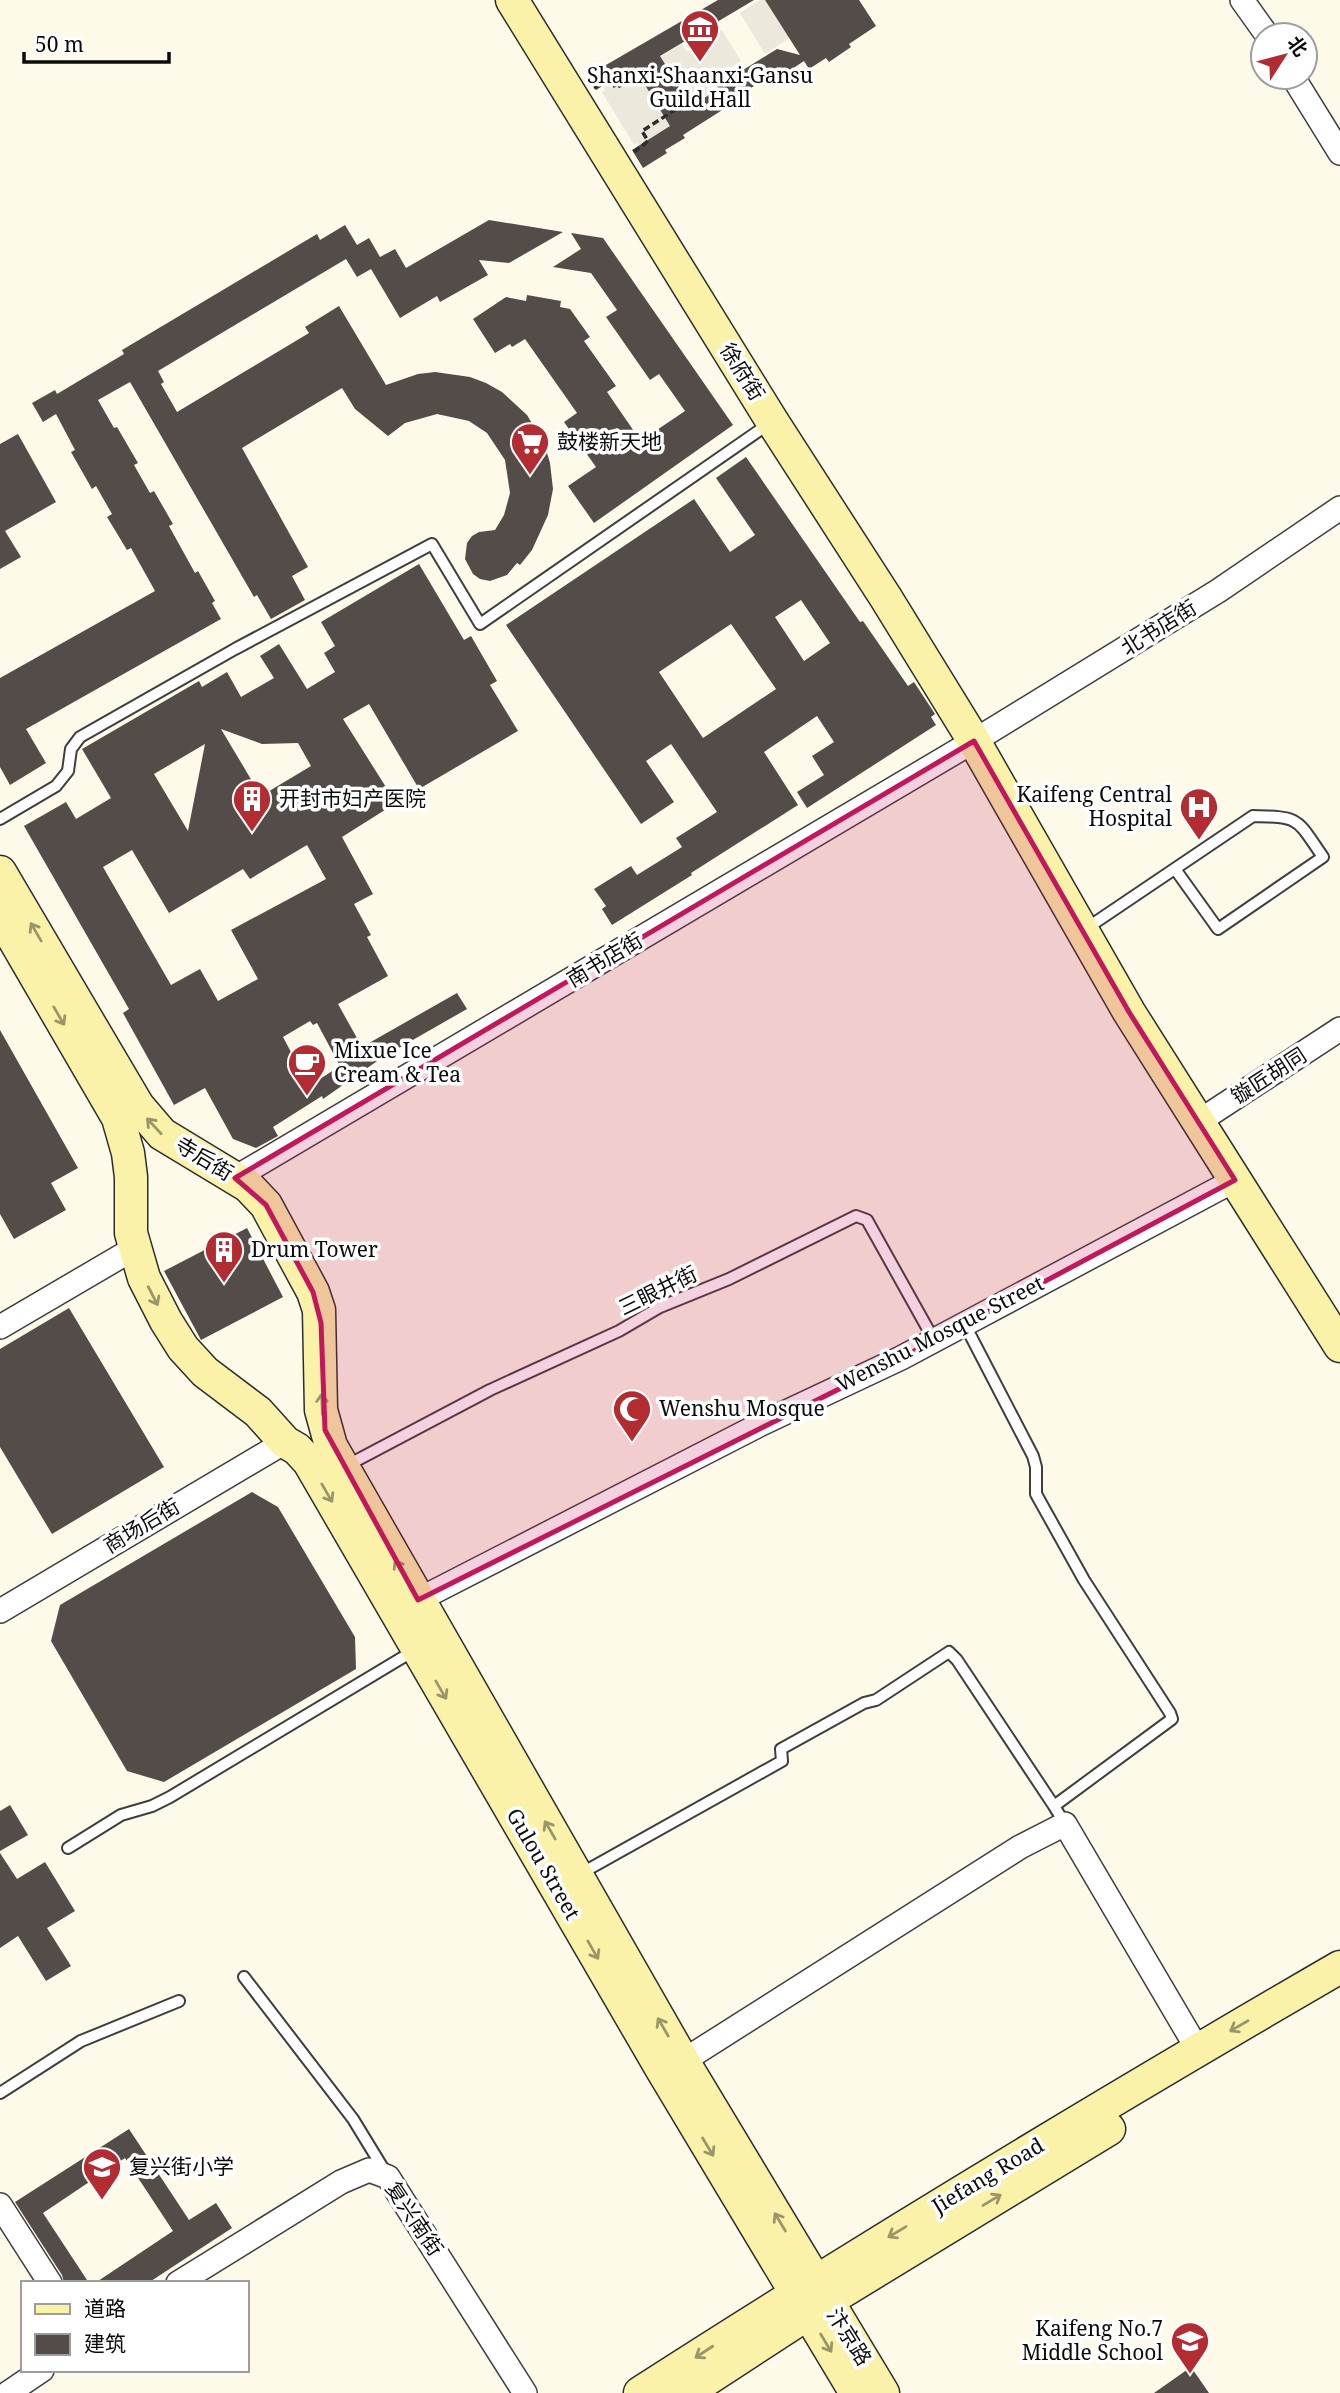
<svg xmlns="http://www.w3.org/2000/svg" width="1340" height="2393" font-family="'Noto Serif','Noto Sans SC',serif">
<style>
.plaza{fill:#ece8db}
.building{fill:#534c48;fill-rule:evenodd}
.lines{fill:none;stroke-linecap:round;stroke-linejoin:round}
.lane-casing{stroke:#3e3e3e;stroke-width:14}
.street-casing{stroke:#3e3e3e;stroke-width:26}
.secondary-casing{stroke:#2d2d2d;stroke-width:35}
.path{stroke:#2d2d2d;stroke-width:3.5;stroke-dasharray:7 3.5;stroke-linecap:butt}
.lane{stroke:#fff;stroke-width:10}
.street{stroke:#fff;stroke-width:23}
.secondary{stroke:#faf2a9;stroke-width:32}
.oneway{stroke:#9a966a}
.marked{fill:#c2185b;fill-opacity:0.2;stroke:#c2185b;stroke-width:5;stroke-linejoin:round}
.labels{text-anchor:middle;stroke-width:7;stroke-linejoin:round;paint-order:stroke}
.poi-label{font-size:21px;fill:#0b0b0b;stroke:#fff;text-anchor:start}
.street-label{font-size:21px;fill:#0b0b0b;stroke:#fff}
</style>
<rect width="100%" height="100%" fill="#fefaea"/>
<!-- plaza -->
<path class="plaza" d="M760 0H765L790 38 765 54 740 13Z
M722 30 741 61 706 83 712 93 678 115 646 66 682 43 687 52Z
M638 64 643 82 661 112 675 123 644 153 637 143 634 145 602 92 605 90 598 79Z"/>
<!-- building -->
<path class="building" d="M718 0H754L660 56 691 106 719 89 717 86 777 49 800 55 765 0H859L876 26 849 44 851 47 829 62 826 58 809 69 804 61 771 83 767 78 725 104 727 107 683 135 685 138 665 150 667 153 643 168 632 150 670 126 634 67 596 90 587 76Z
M489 220 563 232 509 263 479 260 488 275 440 302 437 296 400 318 371 269 357 277 346 259 158 371 164 382 161 384 177 412 309 333 305 327 339 306 386 385 418 374 435 372 470 377 486 383 502 392 527 415 545 446 550 463 553 489 548 515 532 550 520 565 517 563 507 575 490 581 480 579 473 574 465 559 467 543 472 536 479 532 495 530 504 515 510 493 505 460 487 433 469 421 437 414 405 423 388 436 355 409 342 388 242 448 308 567 292 576 305 600 271 619 257 595 254 597 130 382 98 400 114 428 117 427 138 463 134 465 150 493 154 491 173 524 169 526 195 573 198 571 215 601 212 603 221 619 26 729 46 763 10 785 0 767V678L155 591 131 548 127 550 107 517 112 514 96 486 92 489 71 452 75 450 56 414 43 422 32 403 55 390 57 394 124 354 122 350 317 234 320 240 345 225 357 245 369 238 380 257 395 249 406 268Z
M571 233 603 238 733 425 594 523 568 486 596 467 564 422 577 413 525 339 512 347 510 344 495 353 473 319 506 297 526 301 527 295 561 301 560 307 570 309 590 337 584 341 616 386 607 392 638 437 645 432 648 436 685 411 659 374 650 380 606 317 617 310 591 273 553 267 581 249Z
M18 434 56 502 5 531 21 557 0 569V444Z
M746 457 860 622 863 621 908 686 914 682 935 714 931 717 936 725 807 808 797 792 824 775 812 756 834 742 817 716 764 752 798 805 691 873 692 875 612 925 602 909 606 906 594 889 631 866 637 875 682 847 676 838 717 812 671 744 646 761 674 802 641 824 506 625 694 499 730 552 755 535 716 478ZM801 600 830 643 804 661 775 617ZM731 624 776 689 703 738 659 672Z
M419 564 464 640 471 636 497 681 490 685 518 731 419 789 369 704 343 719 396 803 342 837 373 894 354 904 371 935 367 937 388 976 338 1004 362 1047 457 993 467 1009 383 1057 323 1099 322 1096 273 1127 278 1136 256 1148 233 1139 205 1088 174 1105 123 1013 129 1009 24 826 66 802 76 819 111 798 82 749 199 681 202 687 227 672 241 697 274 678 260 656 279 644 307 689 335 672 324 653 335 646 321 622ZM221 729 262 744 298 743 311 766 261 796ZM205 744 188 831 154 774ZM307 845 326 879 231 930 258 979 218 1001 200 969 171 985 103 867 132 850 169 913 243 869 250 879ZM310 1021 313 1025 317 1023 340 1066 309 1086 283 1037Z
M0 1030 78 1168 51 1183 66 1210 14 1239 0 1214Z
M247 1228 283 1297 201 1340 164 1271Z
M69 1308 164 1467 52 1534 0 1447V1349Z
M252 1492 278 1507 355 1637 356 1669 164 1782 127 1771 51 1641 60 1605Z
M10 1805 28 1835 0 1851V1811Z
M0 1853 17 1879 45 1862 75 1911 47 1928 71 1966 46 1981 18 1936 0 1948Z
M129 2129 189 2220 216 2203 232 2228 148 2283H95L173 2231 125 2158 43 2213 89 2283H64L62 2275 15 2202Z
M1191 2367 1209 2393H1154Z"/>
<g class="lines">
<!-- lane casing -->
<g class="lane-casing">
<path id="lane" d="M0 819 56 786 68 771 71 749 80 737 235 649 432 544 480 624 770 423
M1084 930 1253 816C1301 817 1296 818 1323 857L1218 929 1175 869
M964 1323 1033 1456 1036 1467V1494L1084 1580 1170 1713 1172 1719 1054 1806 1065 1824
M346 1466 490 1390 619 1331 660 1307 729 1279 856 1216 867 1220 934 1340
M68 1848 121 1815 152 1806 170 1797 415 1650
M580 1874 782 1761 781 1749 864 1703 876 1700 949 1652 957 1660 1054 1806
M244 1977 353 2119 386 2173
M0 2093 81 2041 179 2001"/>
</g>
<!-- street casing -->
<g class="street-casing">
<path id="street" d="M1242 0 1267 35
M1293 77 1340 153
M1198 1122 1340 1029
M235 1178 974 741 1218 591 1340 508
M0 1327 135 1248
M418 1600 763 1423 901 1358 1235 1180
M0 1611 285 1442
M683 2061 1020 1847 1065 1824 1198 2050
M0 2205 50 2283
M178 2283 341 2182 369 2170 388 2177 525 2393
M8 2393 42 2370"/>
</g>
<!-- secondary casing -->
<g class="secondary-casing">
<path id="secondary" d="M512 0 772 421 886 598 974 741 1129 1012 1340 1346
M0 872 138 1106 162 1134 248 1186 266 1205 313 1292 319 1310 321 1410 331 1446 683 2061 883 2393
M0 915 118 1118 128 1153 131 1177V1233L144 1278 166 1321 183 1348 205 1372 258 1412 285 1442 297 1449 309 1462 661 2068 856 2393
M640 2393C870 2245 1104 2104 1340 1967
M686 2393 827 2301 1109 2129"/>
</g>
<!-- path -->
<path class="path" d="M594 88 610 79 616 88 648 69
M634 152 648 141 642 131 675 110"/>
<!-- lane -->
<use href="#lane" class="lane"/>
<!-- street -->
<use href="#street" class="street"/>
<!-- secondary -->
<use href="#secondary" class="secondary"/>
</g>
<!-- one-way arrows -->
<defs><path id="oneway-shaft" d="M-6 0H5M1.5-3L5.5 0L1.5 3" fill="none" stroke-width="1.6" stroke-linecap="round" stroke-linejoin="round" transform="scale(1.75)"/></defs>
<g class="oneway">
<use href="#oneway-shaft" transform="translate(36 932) rotate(-120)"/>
<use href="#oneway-shaft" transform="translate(59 1016) rotate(60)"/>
<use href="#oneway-shaft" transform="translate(154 1126) rotate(-133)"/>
<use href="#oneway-shaft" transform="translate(153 1296) rotate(63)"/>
<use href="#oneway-shaft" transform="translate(322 1404) rotate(-92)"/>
<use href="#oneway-shaft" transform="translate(327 1493) rotate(60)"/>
<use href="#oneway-shaft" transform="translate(400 1569) rotate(-120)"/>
<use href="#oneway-shaft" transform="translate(441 1690) rotate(60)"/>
<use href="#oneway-shaft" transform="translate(550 1830) rotate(-120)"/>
<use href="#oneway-shaft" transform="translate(593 1950) rotate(60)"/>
<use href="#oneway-shaft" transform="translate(1239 2026) rotate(150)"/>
<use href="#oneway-shaft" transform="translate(663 2027) rotate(-120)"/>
<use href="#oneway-shaft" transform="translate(708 2147) rotate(59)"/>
<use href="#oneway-shaft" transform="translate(992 2200) rotate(-31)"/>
<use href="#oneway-shaft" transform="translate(780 2222) rotate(-121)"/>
<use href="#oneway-shaft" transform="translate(897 2232) rotate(149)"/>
<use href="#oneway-shaft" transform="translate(826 2343) rotate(59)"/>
<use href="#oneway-shaft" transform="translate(704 2352) rotate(147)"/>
</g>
<!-- marked area -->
<path class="marked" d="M974 741 1129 1012 1235 1180 901 1358 418 1600 325 1430 321 1323 313 1292 266 1205 235 1178Z"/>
<!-- icons -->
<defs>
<g id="museum-pin" transform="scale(2.0125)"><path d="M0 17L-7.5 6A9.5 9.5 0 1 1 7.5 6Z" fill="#b22c32" stroke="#fff"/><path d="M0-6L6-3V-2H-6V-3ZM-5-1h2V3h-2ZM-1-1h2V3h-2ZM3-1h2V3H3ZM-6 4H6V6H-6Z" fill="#fff"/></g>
<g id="supermarket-pin" transform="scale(2.0125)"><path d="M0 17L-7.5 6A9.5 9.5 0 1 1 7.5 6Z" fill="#b22c32" stroke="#fff"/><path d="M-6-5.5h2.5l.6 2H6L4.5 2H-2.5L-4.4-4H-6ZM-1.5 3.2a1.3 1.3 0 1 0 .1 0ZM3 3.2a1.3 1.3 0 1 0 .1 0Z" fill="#fff"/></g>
<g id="building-pin" transform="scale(2.0125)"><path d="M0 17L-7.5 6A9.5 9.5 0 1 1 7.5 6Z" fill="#b22c32" stroke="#fff"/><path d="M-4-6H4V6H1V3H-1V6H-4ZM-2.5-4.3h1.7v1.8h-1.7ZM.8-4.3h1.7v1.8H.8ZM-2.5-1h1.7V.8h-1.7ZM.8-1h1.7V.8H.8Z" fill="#fff"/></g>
<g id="hospital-pin" transform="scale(2.0125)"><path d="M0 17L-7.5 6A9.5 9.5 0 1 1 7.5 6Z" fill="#b22c32" stroke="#fff"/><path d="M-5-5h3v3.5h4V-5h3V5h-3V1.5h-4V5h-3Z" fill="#fff"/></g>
<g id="cafe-pin" transform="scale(2.0125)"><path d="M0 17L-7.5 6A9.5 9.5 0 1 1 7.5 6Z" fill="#b22c32" stroke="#fff"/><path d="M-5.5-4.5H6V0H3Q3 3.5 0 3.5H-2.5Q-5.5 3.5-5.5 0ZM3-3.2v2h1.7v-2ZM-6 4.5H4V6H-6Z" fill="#fff"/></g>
<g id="mosque-pin" transform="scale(2.0125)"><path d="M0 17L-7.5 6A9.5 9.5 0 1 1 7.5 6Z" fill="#b22c32" stroke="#fff"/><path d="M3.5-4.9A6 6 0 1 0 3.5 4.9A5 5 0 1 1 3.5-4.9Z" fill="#fff"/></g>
<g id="school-pin" transform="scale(2.0125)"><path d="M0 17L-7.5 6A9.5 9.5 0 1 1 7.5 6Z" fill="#b22c32" stroke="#fff"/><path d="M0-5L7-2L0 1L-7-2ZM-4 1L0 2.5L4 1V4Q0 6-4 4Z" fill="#fff"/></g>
</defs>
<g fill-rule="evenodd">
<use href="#museum-pin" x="700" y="29"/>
<use href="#supermarket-pin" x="530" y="442"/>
<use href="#building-pin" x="252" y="799"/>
<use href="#hospital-pin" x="1199" y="807"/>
<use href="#cafe-pin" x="307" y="1063"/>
<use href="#building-pin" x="224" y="1250"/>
<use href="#mosque-pin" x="632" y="1409"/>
<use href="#school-pin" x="102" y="2167"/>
<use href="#school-pin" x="1190" y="2341"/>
</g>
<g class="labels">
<!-- poi labels -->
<g class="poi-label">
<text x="700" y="83" text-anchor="middle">Shanxi-Shaanxi-Gansu<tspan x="700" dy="24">Guild Hall</tspan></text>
<text x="557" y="449">鼓楼新天地</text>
<text x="1172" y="802" text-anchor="end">Kaifeng Central<tspan x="1172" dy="24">Hospital</tspan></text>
<text x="279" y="806">开封市妇产医院</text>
<text x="334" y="1058">Mixue Ice<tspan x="334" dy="24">Cream &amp; Tea</tspan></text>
<text x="251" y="1257">Drum Tower</text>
<text x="659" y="1416">Wenshu Mosque</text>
<text x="129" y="2174">复兴街小学</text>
<text x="1163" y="2336" text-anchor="end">Kaifeng No.7<tspan x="1163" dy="24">Middle School</tspan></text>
</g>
<!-- street labels -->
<g class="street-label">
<text transform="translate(742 372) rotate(58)" y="7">徐府街</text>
<text transform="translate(1159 628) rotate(-32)" y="7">北书店街</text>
<text transform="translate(605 960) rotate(-31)" y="7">南书店街</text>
<text transform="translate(1269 1076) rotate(-33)" y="7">镟匠胡同</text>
<text transform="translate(204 1159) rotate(31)" y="7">寺后街</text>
<text transform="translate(658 1291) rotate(-26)" y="7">三眼井街</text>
<text transform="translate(940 1334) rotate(-27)" y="7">Wenshu Mosque Street</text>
<text transform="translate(142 1526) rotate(-31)" y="7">商场后街</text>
<text transform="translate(543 1864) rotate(60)" y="7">Gulou Street</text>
<text transform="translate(988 2176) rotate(-31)" y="7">Jiefang Road</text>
<text transform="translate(414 2219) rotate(56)" y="7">复兴南街</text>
<text transform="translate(849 2337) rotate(58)" y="7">汴京路</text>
</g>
</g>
<!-- legend -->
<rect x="21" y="2281" width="228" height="91" fill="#ffffff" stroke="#9d9d9d" stroke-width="2"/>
<rect x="35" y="2304" width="35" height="10" fill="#faf2a9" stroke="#9d9d9d" stroke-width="2"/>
<text x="84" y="2316" font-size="21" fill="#0b0b0b">道路</text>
<rect x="35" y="2334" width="35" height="21" fill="#534c48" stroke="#9d9d9d" stroke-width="2"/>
<text x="84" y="2351" font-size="21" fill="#0b0b0b">建筑</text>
<!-- north arrow -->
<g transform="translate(1284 56) rotate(54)"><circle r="33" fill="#ffffff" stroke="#9d9d9d" stroke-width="2"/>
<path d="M0-5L12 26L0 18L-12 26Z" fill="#b22c32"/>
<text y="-10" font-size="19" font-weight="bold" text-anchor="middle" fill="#0b0b0b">北</text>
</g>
<!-- scale -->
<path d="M24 52v10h145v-10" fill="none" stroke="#0b0b0b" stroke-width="3.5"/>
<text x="35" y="52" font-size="21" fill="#0b0b0b" stroke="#ffffff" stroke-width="5" paint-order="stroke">50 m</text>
</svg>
